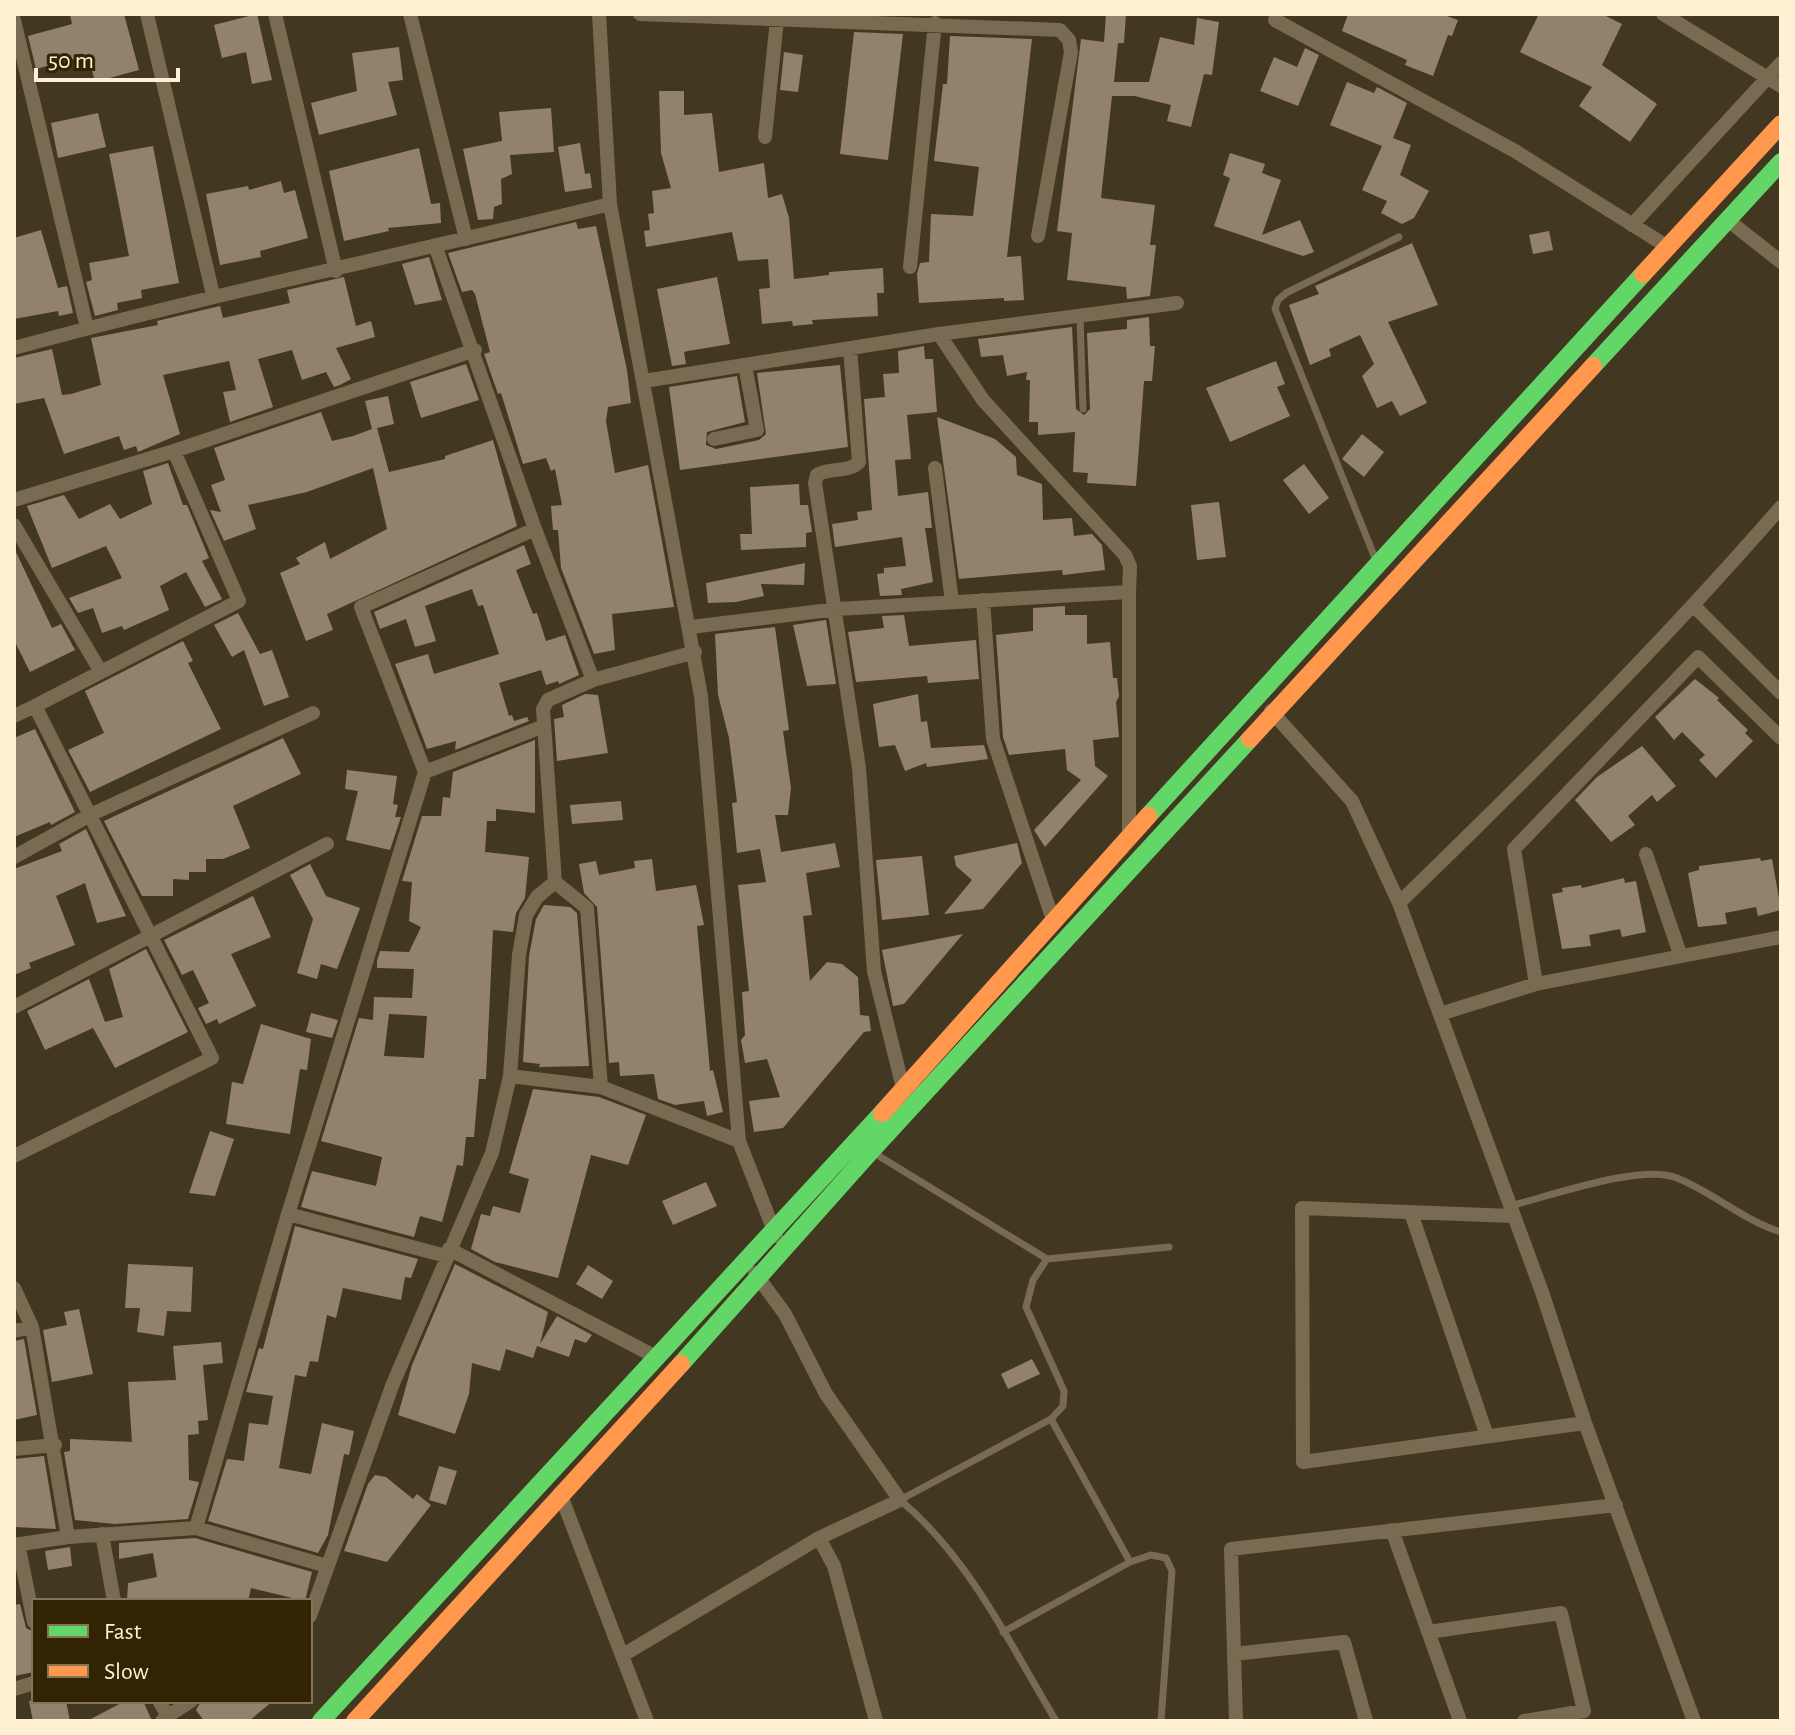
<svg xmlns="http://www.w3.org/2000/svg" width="1795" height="1735" font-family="'Alegreya Sans',sans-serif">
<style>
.building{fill:#92826d;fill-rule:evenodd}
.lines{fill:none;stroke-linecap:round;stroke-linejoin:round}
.lane{stroke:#786b51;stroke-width:7}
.street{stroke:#786b51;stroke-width:14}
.fast{stroke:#63d668;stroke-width:18}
.slow{stroke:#ff974d;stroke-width:18}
</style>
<rect width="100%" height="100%" fill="#423721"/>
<!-- building -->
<path class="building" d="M70 14H124L139 70 95 82 88 55 36 69 28 36 72 24Z
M257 14 272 80 252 84 246 52 222 58 214 25Z
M1106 14H1126L1124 43H1118L1114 82H1149L1160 37 1194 45 1197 18 1219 22 1212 75 1204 74 1191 127 1167 121 1171 105 1135 96H1112L1101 198 1155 205 1150 245H1156L1150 296 1127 299 1126 287 1067 280 1072 233 1057 231 1081 39 1104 42Z
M1348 14H1441L1458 20 1452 36 1448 35 1433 76 1405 65 1407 60 1342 31Z
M1539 14H1602L1622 24 1602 65 1657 104 1630 142 1579 106 1592 87 1520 52Z
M854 32 903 34 888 160 840 154Z
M950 36 1032 39 1007 257 1021 256 1024 300 1004 301V298L919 303 917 274 920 263 929 262 931 214 973 216 979 167 934 161 943 84H947Z
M399 47 403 80 388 82 397 115 319 135 311 103 357 91 352 53Z
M1305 48 1319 55 1298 106 1260 91 1274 57 1297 67Z
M784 52 803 55 798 92 780 90Z
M1347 82 1374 93 1377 87 1407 103 1393 138 1411 145 1400 175 1429 191 1414 218 1402 224 1381 213 1387 201 1362 190 1382 146 1330 125Z
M659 91H684V115L712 113 719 172 764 163 768 198 782 194 789 218 794 279 829 275V272L883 268 884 293H877L878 316 812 320 813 324 793 326 792 321 762 324 759 289 770 288 768 259 738 261 732 232 646 247 644 231 650 230 648 214 654 213 652 191 671 188 661 153Z
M551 108 554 152 510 155 512 174 501 179 502 204 494 207 493 219 478 220 463 149 502 141 499 112Z
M98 113 106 147 58 158 51 123Z
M580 143 585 174 590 173 592 188 565 192 558 147Z
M153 146 179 283 141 290 142 298 117 303 118 310 95 316 86 282 92 280 89 263 129 256 109 154Z
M419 148 431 204 440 203 441 223 388 228 389 231 344 241 329 171Z
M1230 153 1265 164 1262 173 1281 180 1262 235 1300 220 1314 252 1303 256 1214 226 1230 178 1223 175Z
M281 181 284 193 295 190 308 238 260 251 261 257 220 265 206 194 248 186 249 190Z
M576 222 578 229 596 226 627 370 631 403 608 407 606 421 615 473 648 465 674 607 612 614 615 650 594 654 561 568 558 530H553L551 506 562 505 555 469 551 471 546 458 523 464 501 393 498 394 484 354 490 352 475 294 472 290 462 292 448 253Z
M41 230 58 288 67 286 73 313 59 316 58 311 14 319V238Z
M1549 231 1553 250 1533 254 1529 235Z
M1412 243 1438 305 1388 322 1427 403 1400 416 1392 401 1377 408 1362 376 1374 364 1360 335 1329 349 1331 356 1310 365 1289 305 1319 294 1315 286Z
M429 257 442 300 415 305 402 264Z
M344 277 356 326 371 321 375 337 336 348 351 379 340 385 334 387 326 372 302 380 292 350 258 359 273 407 230 422 223 392 236 390 229 361 163 375 180 434 138 452 136 446 124 450 119 436 64 454 44 398 14 404V358L52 349 62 395 71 394 101 385 91 338 158 325 157 321 220 306 223 318 290 303 287 290Z
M717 277 730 344 688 351 684 352 686 364 672 366 657 289Z
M1149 317 1150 346H1155L1152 381H1144L1136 486 1087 483 1088 473 1073 472 1075 432 1038 435V422H1029L1030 380H1026L1027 372 1007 376 1003 355 981 357 978 339 1072 327 1076 409 1084 415 1090 409 1087 333 1127 329V320Z
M924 346 925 359H933L937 412 907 415 911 459 895 460 898 496 928 492 932 528H925L933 582 901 589 902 595 880 596 877 574 884 573V568L906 566 902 537 835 547 832 524 858 520 857 512 872 510 864 399 885 397 883 374 899 373 898 351Z
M1276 361 1285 384 1277 387 1290 416 1230 442 1206 388Z
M466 364 479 400 421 418 410 382Z
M840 365 848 447 680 470 669 387 737 376 745 422 707 432 706 445 716 449 759 440 766 434 757 373Z
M388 396 394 424 377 428 389 472 445 459V456L493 440 517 526 327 614 333 630 306 641 280 573 300 564 296 558 325 542 330 559 387 529 373 468 307 492 248 505 256 529 224 541 210 510 221 512 211 485 225 480 214 448 321 412 332 441 353 436 372 429 365 401Z
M937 417 995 439 1016 457 1017 475 1042 484 1043 520 1072 518 1074 536 1092 534 1102 545 1105 570 1063 575 1062 570 959 579Z
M1362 434 1384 452 1364 477 1342 459Z
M168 463 183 505H187L209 558 202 561 222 599 205 607 186 572 160 586 169 610 124 630 122 626 102 633 93 608 78 613 69 598 122 578 106 546 52 568 27 506 64 495 79 519 110 504 120 519 152 504 143 471Z
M1304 464 1329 498 1309 514 1283 480Z
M799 484 800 505H808L811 525 812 532 806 533V547L741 550 740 534H752L750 487Z
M1219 502 1226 557 1197 560 1191 505Z
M524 545 531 564 516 570 533 614 537 613 546 641 565 635 579 675 559 684 558 681 546 685 541 670 499 683 509 716 512 715 514 721 527 717 529 721 455 750 456 741 427 749 395 664 428 654 434 674 499 654 483 605 478 606 472 589 425 606 436 641 415 647 406 619 380 629 374 612Z
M14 548 52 628 61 624 75 650 30 672 14 640Z
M805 563 804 585 761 584 764 596 736 602 708 603 706 583Z
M1065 606V615H1087V644L1110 642 1113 678H1117L1119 696 1116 702 1119 737 1093 740 1095 766 1108 776 1045 847 1034 830 1081 780 1067 770 1065 749 1009 755 1003 737 996 635 1033 631V608Z
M238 613 260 654 272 650 289 697 264 706 244 650 232 657 214 625Z
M904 615 909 646 976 640 979 679 928 683 927 676 856 682 848 632 884 628 882 616Z
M826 620 836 684 807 686 793 625Z
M775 627 789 730 783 731 791 788 788 815H775L781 852 835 843 840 867 806 873 812 915 803 916 810 981 827 962 842 964 858 977 860 1015 869 1016 871 1031 864 1032 783 1128 754 1132 749 1101 780 1097 767 1059 745 1063 741 1040 745 1035 742 992 749 991 738 885 766 882 760 849 737 853 732 803 737 802 729 738 718 695 715 634Z
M183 641 193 661 188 663 221 729 90 792 68 750 104 733 85 691Z
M1695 679 1719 698 1717 700 1748 730 1745 733 1753 741 1716 778 1699 760 1705 755 1682 732 1674 740 1655 717Z
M585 694 598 695 608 753 557 761 554 719 564 717 562 705Z
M918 694 921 722 927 721 931 748 984 745 988 759 927 767 926 763 905 771 895 745 879 747 873 704Z
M35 729 75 812 51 825 50 822 14 837V738Z
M283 738 301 774 233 806 250 848 223 859H206V872H189V880L173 879V896H142L104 821Z
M535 740V813L496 809V821H487L485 852 529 857 525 898 516 913 513 932 493 930 486 1079H479L474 1137H466L463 1166 457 1165 442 1222 420 1216 414 1237 301 1207 312 1171 376 1186 382 1157 321 1141 359 1018 373 1020 374 997 412 998 414 969 377 968V961L380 951 409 952 421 927 409 921 412 882 402 881 422 816H441L443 797 450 798 453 772ZM389 1014 427 1016 424 1058 384 1056Z
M1642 746 1676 786 1657 802 1652 795 1628 816 1635 825 1611 842 1575 800 1597 777Z
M347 770 397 776 393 804 398 805 395 817H401L390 850 346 840 358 791 345 789Z
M621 801 623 820 572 824 570 805Z
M86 829 126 916 97 923 85 883 56 896 75 945 29 963 31 968 14 975V869L62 851 59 844Z
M1017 843 1022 863 983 909 944 914 972 880 956 866 954 856Z
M922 856 929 915 882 920 876 860Z
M1760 858 1761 861 1772 859 1781 910 1758 916 1756 907 1725 913 1727 924 1698 927 1688 873 1699 870V866Z
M652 859 656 891 696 885 704 925 697 926 710 1071 713 1070 723 1112 707 1116 704 1101 675 1105 658 1099 654 1074 620 1076 619 1062 609 1063 597 907 584 893 579 864 596 861 599 875 635 868 634 861Z
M310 864 326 896 360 908 337 969 321 964 317 979 297 973 313 919 290 875Z
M1624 878 1625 883 1636 881 1646 932 1622 937 1620 929 1589 935 1591 946 1562 949 1552 894 1563 892 1562 888 1581 885 1582 888Z
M253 896 271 937 231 954 256 1006 219 1024 217 1019 206 1024 198 1008 209 1003 193 970 182 975 164 940Z
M544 905 570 907 577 913 589 1066 539 1067 540 1064 523 1062 529 956 536 919Z
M963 934 904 1004 893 1006 882 950Z
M146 949 188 1032 115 1068 93 1028 45 1050 27 1011 89 979 105 1022 123 1017 109 969Z
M311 1013 338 1020 332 1038 306 1032Z
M261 1024 311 1039 307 1070 300 1069 290 1134 226 1124 232 1082 243 1084Z
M533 1089 599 1097 646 1115 628 1165 591 1155 558 1278 495 1262 471 1249 481 1214 490 1216 493 1206 520 1213 529 1179 509 1173Z
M210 1131 234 1139 215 1196 189 1193Z
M706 1182 717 1206 673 1225 662 1201Z
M295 1226 418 1259 411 1278 405 1277 401 1300 343 1288 336 1318 327 1315 318 1362 310 1361 306 1377 295 1375 279 1468 311 1474 322 1423 354 1431 349 1455 344 1454 328 1535 318 1553 208 1521 227 1459 244 1461 249 1423 268 1425 273 1396 246 1392 259 1348 263 1349Z
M128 1264 193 1267 191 1312 167 1311 164 1336 137 1332 140 1308H125Z
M455 1264 548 1312 540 1344 557 1316 592 1335 586 1343 575 1339 569 1357 537 1346 533 1358 506 1349 500 1371 472 1363 469 1394 455 1434 398 1415 412 1365Z
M588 1265 613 1281 602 1299 576 1284Z
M79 1309 93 1374 52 1382 43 1330 67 1325 64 1312Z
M24 1339 37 1415 14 1420V1341Z
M221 1342 223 1363 203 1365 208 1420 198 1421 199 1434 188 1435 189 1480 199 1482 188 1519 115 1524 75 1520 64 1452 70 1451V1439L132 1442 128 1382 176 1380 173 1346Z
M1032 1359 1040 1374 1008 1389 1001 1374Z
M44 1456 56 1529 14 1527V1459Z
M439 1466 457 1471 446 1505 429 1500Z
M375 1475 386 1477 413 1499 417 1494 431 1505 387 1562 344 1551 368 1484Z
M195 1538 312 1572 305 1601 251 1588 248 1601H127L128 1583 157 1577 153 1553 119 1559V1543Z
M70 1547 72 1566 48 1570 45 1551Z
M20 1604 26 1628 34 1632V1672L14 1676V1605Z
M29 1701H66L70 1721H33Z
M125 1701H143L152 1721H87Z
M201 1701H273L249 1721H204L196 1710Z"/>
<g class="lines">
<!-- lane -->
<path class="lane" d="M1080 316 1083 409
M1375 558 1275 309 1278 300 1286 293 1399 237
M874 1153 1047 1259 1169 1247
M1510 1206C1550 1196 1642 1163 1677 1178 1714 1193 1743 1220 1781 1232
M1047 1259 1033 1280 1026 1307 1064 1391 1063 1406 1051 1419
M1130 1562 1151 1555 1166 1558 1172 1571 1161 1721
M1003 1632 1130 1562 1051 1419 900 1500C969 1557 1011 1646 1056 1721"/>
<!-- street -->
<path class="street" d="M147 14 213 295
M275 14 336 271
M410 14 466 239
M599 14 610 204 701 696 739 1141 776 1236
M640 14 1060 30 1069 40 1071 52 1038 236
M1663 14 1781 86
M14 20 87 328
M1275 20 1515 151 1668 247
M765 137 777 19
M1729 221 1781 262
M1632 225 1781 63
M436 248 535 529 593 680 548 700 543 709 555 882 587 908 601 1087 739 1141
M910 267 935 23
M14 348C211 294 412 253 610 204
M850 348 859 462C849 473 830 467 817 475L815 483 859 768 874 971 903 1088
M644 381 939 334 1177 303
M714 439 757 430 745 365
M174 451 475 350
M935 468 952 602
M14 500 174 451 239 601 35 706
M14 525 101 672
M983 600 993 739 1053 920
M1694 606 1781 693
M691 627 837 609 1129 592 1130 566 1125 555 983 400 939 334
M593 680 695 652
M1271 711 1352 801 1399 903 1542 1292 1585 1423 1694 1721
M14 716 35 706 212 1058 14 1156
M425 772 361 607 535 529
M1129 837V592
M1646 854 1680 954
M14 857 92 814 313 713
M1399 903C1531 775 1660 646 1781 507
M1536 984 1514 849 1698 657 1781 738
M14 1007 327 844
M1440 1014 1536 984 1781 937
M510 1076 601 1087
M1411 1213 1487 1436
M288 1214 446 1256
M1513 1216 1302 1208 1303 1462 1585 1423
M449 1249 658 1358
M755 1273 785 1314 826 1394 900 1500 819 1538 834 1566 876 1721
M14 1288 32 1327 14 1331
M32 1327 68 1537 196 1528
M14 1449 55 1445
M560 1493 647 1721
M1392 1530 1460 1721
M102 1534 114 1601
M18 1544 34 1622
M14 1545 68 1537
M327 1566 196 1528 288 1214 425 772 544 726
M310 1616 392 1386 492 1153 510 1076 519 955 526 915 537 897 555 882
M1428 1632 1561 1613 1584 1711 1524 1721
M1234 1654 1344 1642 1366 1721
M623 1655 819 1538
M14 1689 34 1683
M159 1701 168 1716 162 1721
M168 1716 191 1701
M1236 1721 1231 1549 1616 1505"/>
<!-- fast -->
<path class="fast" d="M1593 366 1781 162
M1148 816 1643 274
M681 1364 871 1151 1250 739
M321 1721 882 1113"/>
<!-- slow -->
<path class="slow" d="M1643 274 1781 124
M1250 739 1593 366
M882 1113 1148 816
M355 1721 681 1364"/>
</g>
<!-- border -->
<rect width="1795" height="1735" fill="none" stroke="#fff0d3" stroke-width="32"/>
<!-- legend -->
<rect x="32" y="1599" width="280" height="104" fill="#322303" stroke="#847556" stroke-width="2"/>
<rect x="48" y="1625" width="40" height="12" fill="#63d668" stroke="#847556" stroke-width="2"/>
<text x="104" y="1639" font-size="24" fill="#fff0d3">Fast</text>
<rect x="48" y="1665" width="40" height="12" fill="#ff974d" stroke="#847556" stroke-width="2"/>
<text x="104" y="1679" font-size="24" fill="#fff0d3">Slow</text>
<!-- scale -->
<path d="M36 68v12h142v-12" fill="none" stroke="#fff0d3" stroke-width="4"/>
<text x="48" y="68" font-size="24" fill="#fff0d3" stroke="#322303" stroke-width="6" paint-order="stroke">50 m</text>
</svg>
